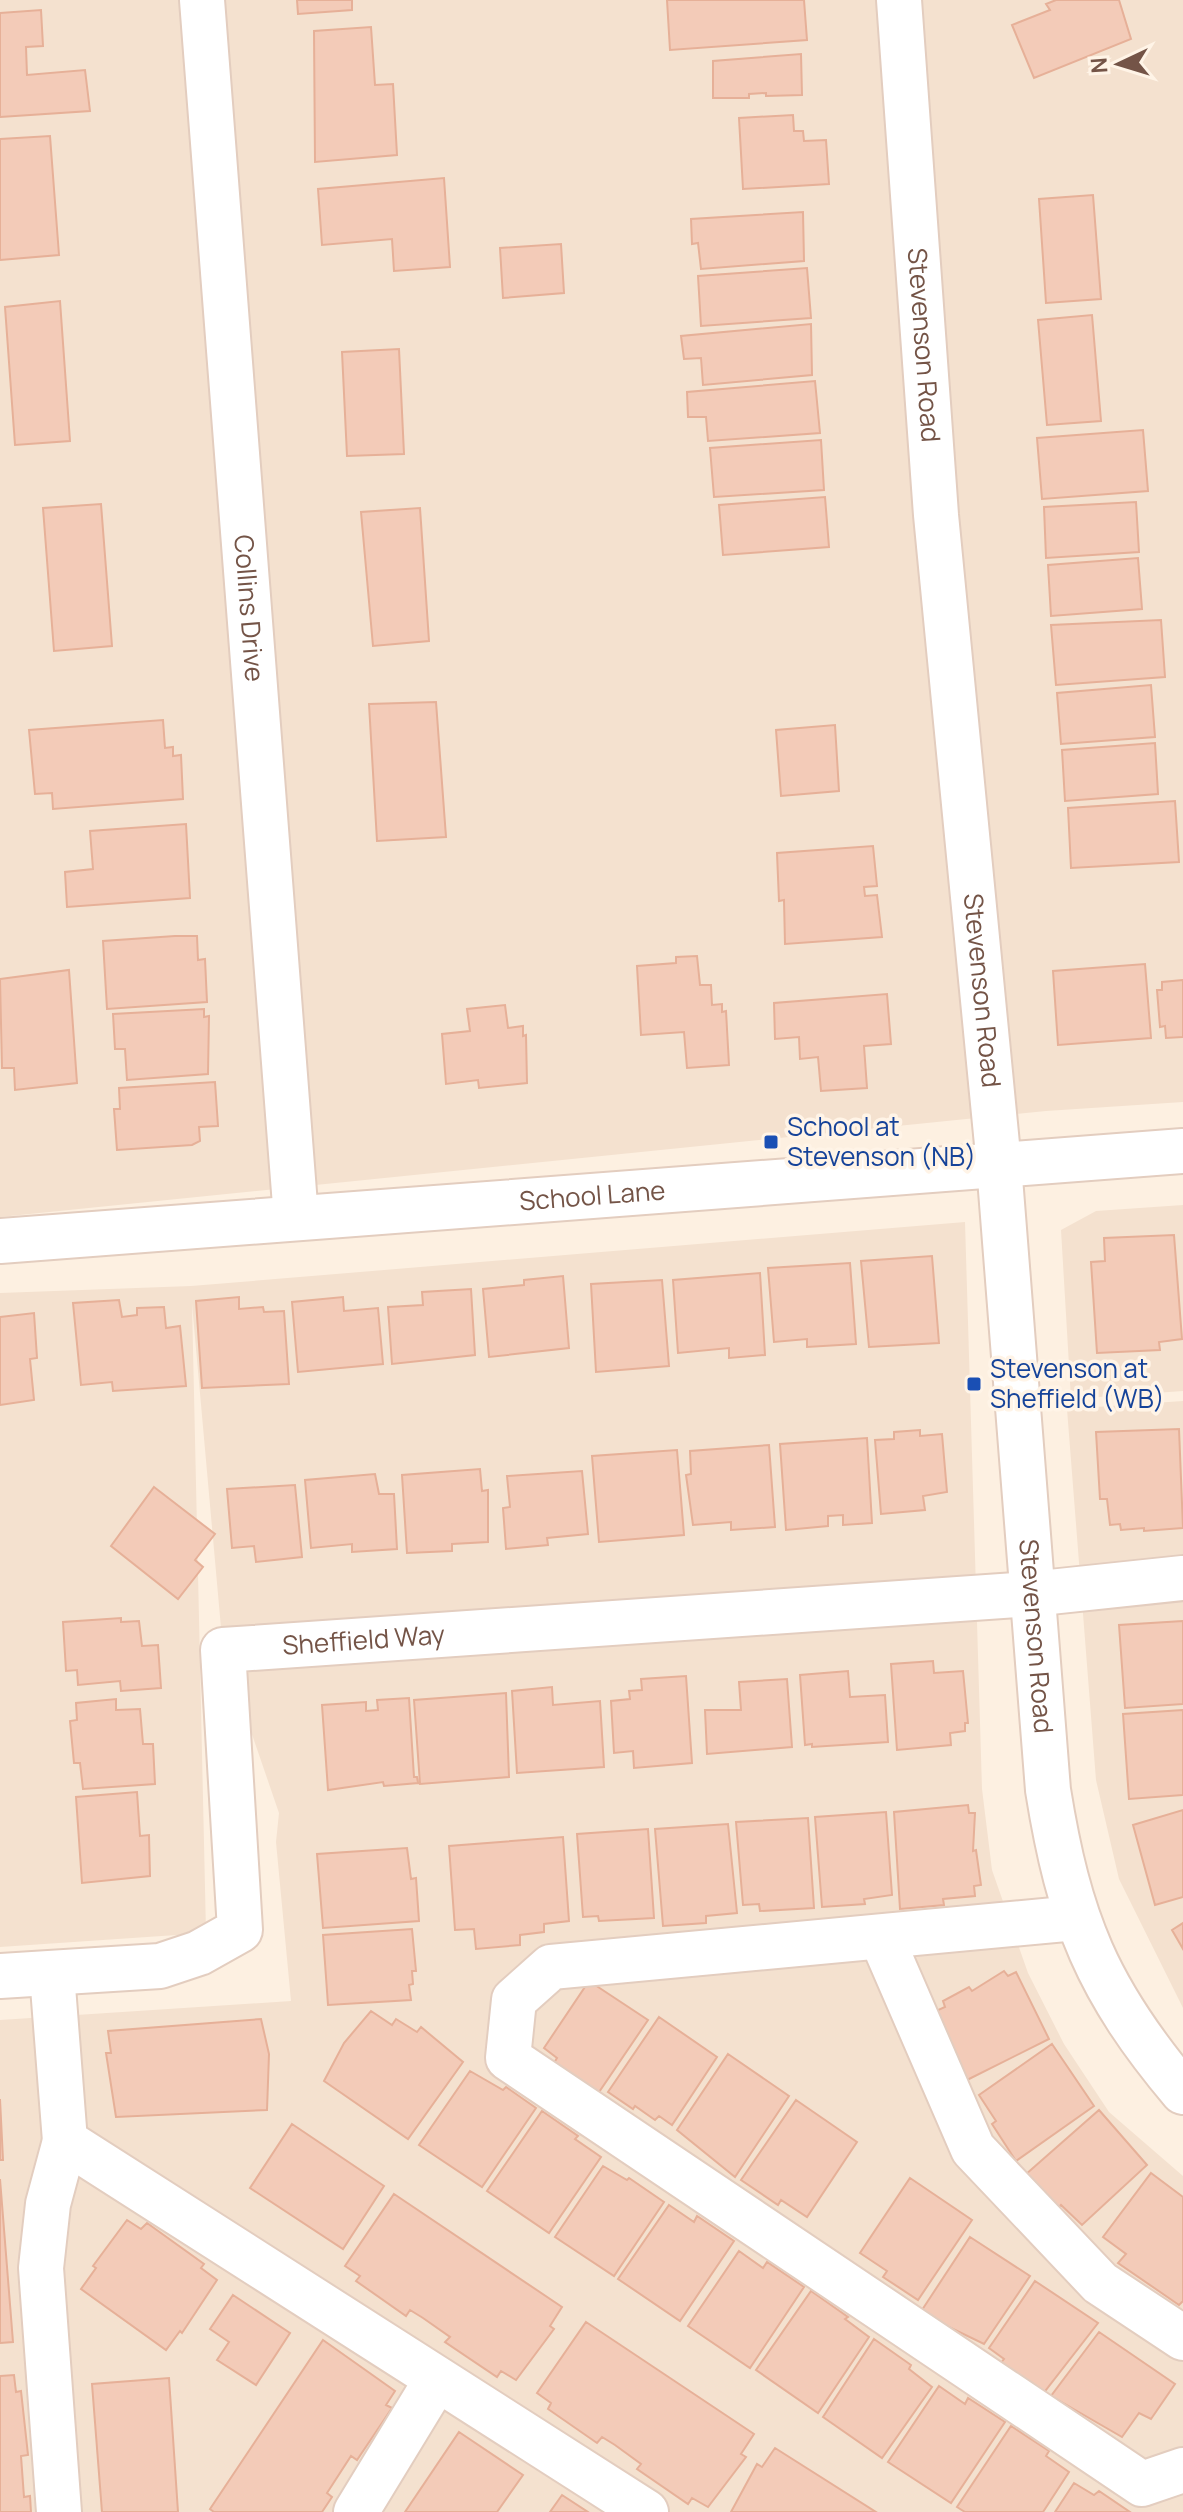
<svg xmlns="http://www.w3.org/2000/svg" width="1183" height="2512" font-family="Manrope,sans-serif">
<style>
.residential{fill:#f4e1cf}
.building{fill:#f3cbb8;stroke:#e6b098;stroke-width:2}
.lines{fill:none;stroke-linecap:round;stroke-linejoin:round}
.minor-casing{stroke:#e3cdbf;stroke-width:48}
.minor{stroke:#fff;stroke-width:44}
.transit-dot{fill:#1a4fb4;stroke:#fff4e7;stroke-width:3}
.labels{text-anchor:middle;stroke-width:7;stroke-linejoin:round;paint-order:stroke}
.street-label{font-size:26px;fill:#745447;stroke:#fff4e7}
.transit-label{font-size:26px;fill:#164399;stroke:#fff4e7;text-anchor:start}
</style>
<rect width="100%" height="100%" fill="#fdf0e1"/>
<!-- residential -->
<path class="residential" d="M0 0H1183V1102L1046 1111 0 1217Z
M1183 1205V1391L1071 1399 1061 1230 1096 1211Z
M965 1222 982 1789 992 1870 1028 1973 1064 2044 1109 2112 1183 2176V2512H0V2020L291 2001 276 1842 279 1813 223 1650 192 1304 206 1933 0 1947V1293L191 1286Z
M1183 1401V2008L1119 1879 1096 1780 1067 1409Z"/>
<!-- building -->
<path class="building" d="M297 0H352V10L298 14Z
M667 0H804L807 40 670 50Z
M1056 0H1119L1131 39 1034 78 1012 25 1050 10 1046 4Z
M41 10 43 46 26 47 27 75 85 70 90 111 0 117V13Z
M371 27 375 85 393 84 397 155 315 162 314 31Z
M801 54 802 95 766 96V93L749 94V98H713V61Z
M793 115 794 131H803L804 141 826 140 829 184 743 189 739 118Z
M50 136 59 255 0 260V139Z
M444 178 450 267 394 271 392 239 322 245 318 189Z
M1093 195 1101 299 1046 303 1039 199Z
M803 212 804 261 701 269 698 243 692 244 691 219Z
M561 244 564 293 503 298 500 248Z
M807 268 811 318 701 326 698 276Z
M60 301 70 441 15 445 5 307Z
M1092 315 1101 421 1047 425 1038 320Z
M811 324 812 375 703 385 701 358 684 359 681 336Z
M399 349 404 454 347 456 342 352Z
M815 381 820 433 708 441 706 417H688L687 392Z
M1143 430 1148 491 1042 499 1037 438Z
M821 440 824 490 714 497 710 448Z
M825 497 829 547 723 555 719 505Z
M1136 502 1139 552 1046 558 1044 507Z
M101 504 112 646 54 651 43 508Z
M420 508 429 641 373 646 361 512Z
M1138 558 1142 609 1051 616 1048 565Z
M1161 620 1165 677 1056 685 1051 625Z
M1151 685 1155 737 1061 744 1057 693Z
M436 702 446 837 377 841 369 704Z
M163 720 165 748 173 747V756L181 755 183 799 53 809 52 793 35 794 29 730Z
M835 725 839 791 781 796 776 730Z
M1155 743 1158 794 1065 801 1062 750Z
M1175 801 1179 862 1071 868 1068 808Z
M186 824 190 898 67 907 65 872 93 869 90 831Z
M873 846 877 886 864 887 865 896 877 895 882 937 785 944 784 900 779 901 777 853Z
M175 936H197L198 960 205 959 207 1002 107 1009 103 941Z
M697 956 700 985H711L712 1005 722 1004V1012L726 1011 729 1065 687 1068 684 1032 641 1035 637 966 676 963V957Z
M1145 964 1151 1038 1058 1045 1053 971Z
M69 970 77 1083 15 1090 14 1068H2L0 979Z
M1183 980V1037L1166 1038 1165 1026 1160 1027 1157 990H1162V982Z
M887 994 891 1044 864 1046 867 1088 821 1091 818 1057 800 1059 799 1037 775 1039 774 1003Z
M505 1005 508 1028 523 1026V1036L526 1035 527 1083 479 1088 478 1080 446 1084 442 1034 470 1031 467 1009Z
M204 1009V1017L209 1016 208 1074 127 1080 125 1049H115L113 1014Z
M215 1082 218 1126 199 1127 200 1141 192 1145 117 1150 114 1109H120L119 1088Z
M1174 1235 1182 1339 1159 1342 1160 1350 1097 1353 1091 1262 1105 1261 1104 1238Z
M932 1256 939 1343 869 1347 861 1261Z
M850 1263 856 1344 807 1347V1339L774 1342 768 1268Z
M760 1273 765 1355 729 1358V1348L678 1353 673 1280Z
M563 1276 569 1348 489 1357 483 1289 524 1285V1280Z
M662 1280 669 1366 596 1372 591 1284Z
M471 1289 475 1355 392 1364 388 1307 423 1305 422 1292Z
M239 1297V1309L263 1307 264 1312 284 1311 289 1384 202 1388 196 1301Z
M343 1297 344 1311 378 1308 383 1364 298 1372 292 1302Z
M119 1300 122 1317 137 1315V1308L164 1307 166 1328 180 1326 186 1386 113 1391 112 1382 81 1385 73 1303Z
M34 1313 37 1358 30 1359 34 1400 0 1405V1317Z
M1179 1429 1183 1528 1144 1531V1528L1121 1530 1120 1524 1110 1525 1107 1499H1100L1096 1432Z
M920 1430V1436L942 1434 947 1492 923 1496 925 1510 881 1514 875 1440 894 1439V1432Z
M867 1438 872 1523 843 1525V1515L828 1516V1526L786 1530 780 1444Z
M769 1445 775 1527 731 1530V1522L693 1525 686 1475 691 1474 690 1451Z
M677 1450 684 1535 599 1542 592 1456Z
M480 1469 482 1491 488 1490V1542L452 1544V1551L407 1553 402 1475Z
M582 1471 588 1534 547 1538 548 1545 506 1549 503 1508 510 1507 507 1476Z
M375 1474 379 1494H394L397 1549 352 1552V1544L311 1548 305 1480Z
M295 1485 302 1557 256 1562 254 1546 232 1548 227 1489Z
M154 1487 215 1534 195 1560 203 1567 178 1599 111 1546Z
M121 1618V1622L139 1621 142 1646 158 1645 161 1688 121 1691 120 1681 78 1685 77 1670 66 1671 63 1622Z
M1183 1621V1704L1125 1708 1119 1625Z
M933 1661 934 1673 963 1671 968 1723H965V1731L950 1733 951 1745 897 1750 891 1664Z
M848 1671 850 1697 885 1695 888 1742 812 1747V1744L805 1745 800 1675Z
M686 1676 692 1763 634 1768 633 1751 614 1753 611 1701 630 1699 629 1691 642 1690 641 1679Z
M787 1679 792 1747 707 1754 705 1710H741L739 1682Z
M552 1687 553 1705 600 1701 604 1767 517 1773 512 1691Z
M506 1693 509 1777 420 1784 414 1700Z
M409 1698 414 1777H417L418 1783 384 1786 383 1782 328 1790 322 1705 366 1702V1711L378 1710 377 1700Z
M116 1699V1710L140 1709 143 1744H153L155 1784 83 1789 80 1763H74L70 1721 77 1720 76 1703Z
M1183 1710V1795L1129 1799 1123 1714Z
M137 1792 140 1836 149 1835 150 1876 82 1883 76 1797Z
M968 1805 969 1813H975L973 1851 976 1850 981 1885 974 1886 975 1896 943 1899 944 1905 900 1909 894 1812Z
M1183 1810V1897L1155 1905 1133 1825Z
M886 1812 892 1895 864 1899 865 1904 822 1907 815 1817Z
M808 1818 814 1908 760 1911 759 1904 743 1905 736 1822Z
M728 1824 737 1913 706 1916V1923L663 1926 655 1829Z
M648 1829 654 1918 599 1921 598 1916 583 1917 577 1834Z
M563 1837 569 1921 544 1924V1932L520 1935V1945L476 1949 474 1929 455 1930 449 1846Z
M407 1848 411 1879 416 1878 419 1921 323 1928 317 1854Z
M1183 1923V1949L1172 1930Z
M412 1929 416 1971H412L413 1984 409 1985 411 2000 328 2005 323 1935Z
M1004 1971 1008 1976 1016 1972 1049 2039 963 2082 936 2011 945 2007 943 2001 969 1987 972 1991Z
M589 1981 648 2020 597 2095 554 2063 557 2058 544 2048Z
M371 2011 392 2025 396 2019 417 2032 421 2027 463 2062 408 2139 324 2081 344 2043Z
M659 2017 717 2057 672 2125 659 2116 655 2120 635 2106 633 2109 608 2092Z
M261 2019 269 2054 267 2110 116 2117 106 2053H111L108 2031Z
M1052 2044 1094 2106 1016 2161 992 2124 996 2121 979 2095Z
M728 2054 789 2096 735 2177 677 2130Z
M470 2071 503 2090 506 2087 536 2108 482 2187 419 2145Z
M0 2099 3 2160H0Z
M796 2100 857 2142 807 2217 781 2200 778 2205 741 2180Z
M1099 2110 1147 2165 1082 2225 1061 2205 1058 2208 1025 2175Z
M542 2111 578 2136 575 2139 601 2157 549 2233 487 2191Z
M292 2124 384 2186 343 2249 250 2188Z
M603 2166 627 2180 629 2178 664 2202 614 2276 555 2237Z
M1151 2173 1183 2197V2301L1179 2305 1118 2263 1126 2254 1103 2237Z
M910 2178 972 2220 918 2300 883 2277 887 2271 860 2253Z
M0 2179 13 2342 0 2343Z
M394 2194 562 2307 550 2326 554 2329 516 2380 501 2371 497 2377 445 2342 450 2337 423 2318 410 2310 406 2316 356 2281 360 2276 345 2266Z
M669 2205 694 2222 697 2216 734 2241 680 2321 618 2279Z
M127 2220 141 2229 147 2223 204 2264 201 2268 217 2280 182 2333 180 2331 166 2350 81 2289 96 2268 93 2266Z
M970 2237 1030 2276 984 2344 920 2313Z
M739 2251 763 2268 767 2262 804 2287 750 2368 688 2326Z
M1035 2281 1098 2323 1042 2395 1000 2364 1004 2359 989 2348Z
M811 2291 848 2317 845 2319 869 2337 818 2413 756 2370Z
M233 2295 290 2333 256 2385 217 2360 229 2342 210 2329Z
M586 2322 754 2434 741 2454 746 2457 708 2507 692 2498 688 2504 637 2469 641 2464 615 2445 602 2437 597 2443 548 2409 551 2403 537 2393Z
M1099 2332 1175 2384 1151 2419 1139 2413 1122 2437 1051 2396Z
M874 2339 911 2365 909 2369 932 2387 882 2458 823 2417Z
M323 2340 395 2391 386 2405 392 2408 357 2460 351 2456 327 2493 332 2497 322 2512H214L210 2509Z
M14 2375 16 2392 21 2391 28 2455 21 2456 24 2497 30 2496 31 2512H0V2376Z
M169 2378 178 2512H102L92 2384Z
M939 2386 965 2404 968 2398 1005 2422 951 2503 888 2462Z
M1011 2426 1049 2451 1046 2456 1069 2472 1043 2512H965L957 2507Z
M459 2432 523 2475 497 2512H405Z
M775 2448 876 2512H731L757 2464 762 2467Z
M1074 2483 1094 2495 1099 2491 1130 2512H1055Z
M562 2495 588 2512H550Z"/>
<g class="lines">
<!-- minor casing -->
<g class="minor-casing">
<g id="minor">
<path id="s1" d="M202 0 296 1218"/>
<path id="s2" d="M899 0 936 515 999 1165 1048 1790C1069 1920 1097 1990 1183 2092"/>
<path id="s3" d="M0 1241 1183 1151"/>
<path d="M1076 1918 551 1967 514 2000 508 2058 1142 2484 1183 2470"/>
<path d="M882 1939 973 2149 1100 2283 1183 2338"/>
<path d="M52 1974 65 2141 646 2512"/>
<path id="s4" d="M0 1976 160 1966 199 1953 240 1930 223 1650 1031 1594 1183 1578"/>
<path d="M59 2512 41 2268 48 2204 65 2141"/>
<path d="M356 2512 437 2379"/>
</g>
</g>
<!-- minor -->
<use href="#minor" class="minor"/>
</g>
<!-- markers -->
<g class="transit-dot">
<rect x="763" y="1134" width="16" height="16" rx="4"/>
<rect x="966" y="1376" width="16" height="16" rx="4"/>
</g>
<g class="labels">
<!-- street labels -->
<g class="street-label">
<text dy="9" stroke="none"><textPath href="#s2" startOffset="346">Stevenson Road</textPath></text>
<text dy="9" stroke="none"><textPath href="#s1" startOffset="610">Collins Drive</textPath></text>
<text dy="9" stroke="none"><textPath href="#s2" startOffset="994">Stevenson Road</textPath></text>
<text dy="9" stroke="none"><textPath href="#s3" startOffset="594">School Lane</textPath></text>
<text dy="9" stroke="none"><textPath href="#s2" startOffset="1642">Stevenson Road</textPath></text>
<text dy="9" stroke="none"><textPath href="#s4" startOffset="670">Sheffield Way</textPath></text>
</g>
<!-- transit labels -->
<g class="transit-label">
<text x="787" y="1136">School at<tspan x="787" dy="30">Stevenson (NB)</tspan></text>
<text x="990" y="1378">Stevenson at<tspan x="990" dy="30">Sheffield (WB)</tspan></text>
</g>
</g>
<!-- north arrow -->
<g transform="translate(1119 64) rotate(266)" stroke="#fff4e7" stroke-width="6" paint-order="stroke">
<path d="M0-6L14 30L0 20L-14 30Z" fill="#745447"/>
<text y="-12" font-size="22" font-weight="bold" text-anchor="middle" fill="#745447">N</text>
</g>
</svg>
